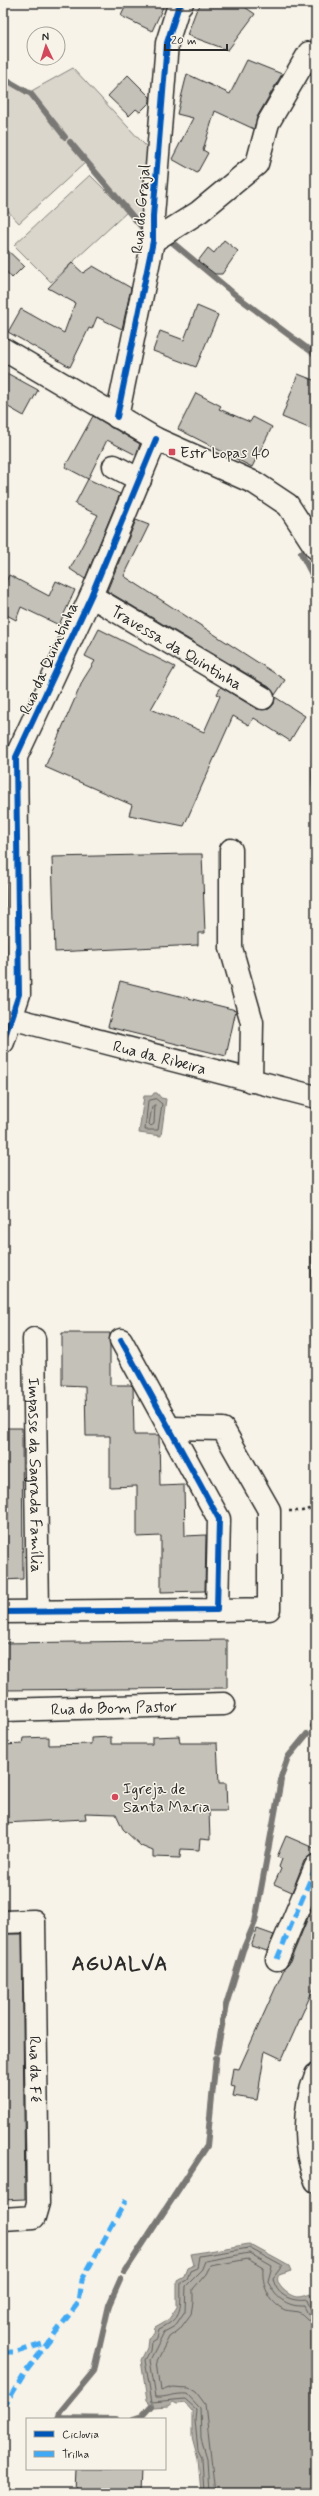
<svg xmlns="http://www.w3.org/2000/svg" width="319" height="2496" font-family="Mynerve,sans-serif">
<style>
.green{fill:#dad6cc;stroke:#82807c}
.water{fill:#afaca4;stroke:#7a7874}
.lines{fill:none;stroke-linecap:round;stroke-linejoin:round}
.shore{stroke:#605f5b;stroke-width:1}
.stream{stroke:#7a7874;stroke-width:6}
.building{fill:#c4c1b9;stroke:#2b2b2b}
.minor-casing{stroke:#2b2b2b;stroke-width:25}
.major-casing{stroke:#2b2b2b;stroke-width:25}
.path{stroke:#2b2b2b;stroke-width:2.5;stroke-dasharray:3 3;stroke-linecap:butt}
.minor{stroke:#f7f3e8;stroke-width:22}
.major{stroke:#f7f3e8;stroke-width:22}
.quiet{stroke:#3fa9f5;stroke-width:5;stroke-dasharray:10 5;stroke-linecap:butt}
.cycleway-casing{stroke:#f7f3e8;stroke-width:8}
.cycleway{stroke:#0057b8;stroke-width:6}
.poi-dot{fill:#d1495b;stroke:#f7f3e8;stroke-width:1.5}
.labels{text-anchor:middle;stroke-width:3;stroke-linejoin:round;paint-order:stroke}
.street-label{font-size:16px;fill:#2b2b2b;stroke:#f7f3e8}
.poi-label{font-size:16px;fill:#2b2b2b;stroke:#f7f3e8;text-anchor:start}
.district-label{font-size:20px;font-weight:bold;letter-spacing:1px;fill:#2b2b2b;stroke:#f7f3e8}
</style>
<rect width="100%" height="100%" fill="#f7f3e8"/>
<filter id="ink" filterUnits="userSpaceOnUse"><feTurbulence type="fractalNoise" baseFrequency=".025" numOctaves="2"/><feDisplacementMap in="SourceGraphic" scale="8" xChannelSelector="R" yChannelSelector="G"/><feConvolveMatrix kernelMatrix="1 2 1 2 8 2 1 2 1" color-interpolation-filters="sRGB"/></filter>
<g filter="url(#ink)">
<!-- green -->
<path class="green" d="M73 68 156 157 146 227 86 162 19 223 3 206V80L26 94Z
M90 175 127 212 51 282 14 245Z"/>
<!-- water -->
<path class="water" d="M154 1093H157L161 1098 166 1099 161 1136 139 1133 144 1096H152Z
M249 2244 289 2266 291 2271 279 2275C273 2283 288 2296 297 2297 302 2297 306 2295 310 2294L316 2312V2493H201L198 2459 192 2437V2411L185 2403 177 2404 173 2402 168 2406 153 2407 147 2400 141 2360 147 2348 148 2338 154 2334 155 2327 169 2319 177 2307V2280L184 2276 187 2268 194 2265 191 2254Z"/>
<g class="lines">
<!-- shore -->
<path class="shore" d="M156 1099 162 1104 158 1130H145L148 1101Z
M155 1105 154 1124 151 1126 149 1124 152 1107Z
M204 2493 202 2458 198 2450 195 2421 196 2409 185 2399 152 2402 145 2360 150 2351 151 2342 157 2338 159 2329C185 2317 180 2306 181 2282L187 2279 190 2271 197 2268 199 2256 249 2248 282 2266 273 2278C276 2296 292 2302 307 2300L311 2310 316 2312
M209 2493 207 2458 201 2438 200 2408 187 2394C174 2393 166 2398 156 2397L150 2360 164 2332 175 2326 185 2311 186 2286 201 2271 205 2261 249 2253 272 2266 268 2281C274 2297 287 2307 304 2306L308 2314 316 2317
M215 2493 205 2404 196 2392 189 2388 172 2387 161 2391 157 2361 169 2337 179 2330 191 2314 193 2302V2289L206 2274 210 2266 248 2259 263 2268C262 2285 268 2302 285 2310 290 2311 294 2311 298 2312 305 2314 306 2322 316 2323"/>
<!-- stream -->
<path class="stream" d="M3 78 31 94 65 137
M70 142 145 231
M167 238 238 297 316 355
M301 553 316 582
M316 677V675
M316 724 314 776 316 810
M316 1225 313 1233V1322L316 1351
M313 1726 316 1721
M281 1777 288 1757 307 1734
M217 2052 226 2005 243 1950 255 1922 281 1780
M125 2271 207 2146 216 2058
M116 2419 61 2418 59 2416 60 2412 94 2371 109 2305 121 2278
M133 2419 142 2416 151 2406"/>
</g>
<!-- building -->
<path class="building" d="M127 3H165L152 31 121 16Z
M202 3H239L255 14 228 50 187 35 196 11Z
M247 60 282 74 257 117 254 129 215 111 203 150 208 153 197 173 172 159 193 118 177 114 187 74 230 94Z
M128 75 150 97V102L140 112 136 109 129 116 108 96Z
M224 240 238 251 222 274H215L198 261 208 248 214 253Z
M3 246 24 266 12 278 3 268Z
M72 263 83 273 93 266 131 288 122 329 97 317 92 329 89 328 70 367 8 332 21 309 64 333 75 303 48 288Z
M197 306 218 315 196 367 153 351 160 331 184 340Z
M3 371 38 390 24 416 3 404Z
M298 374 316 381V431L282 417Z
M196 393 221 406 219 409 250 422 253 417 272 427 252 467 178 429Z
M93 416 140 444 136 455 107 440 88 479 65 467Z
M88 479 120 494 85 579 70 569 98 515 75 504Z
M136 520 149 525 124 576 285 680 275 695 269 687 107 591Z
M9 575 49 596 56 581 75 590 59 625 21 607 16 620 3 613V588Z
M99 629 175 667 151 709 204 732 220 696 217 694 221 687 257 709H269L274 704 275 697 305 716 290 741 254 718 249 725 233 716 184 826 129 815 132 805 45 767 83 680 95 661 85 656Z
M187 854H202L205 933H198V945L55 952 52 857Z
M120 981 236 1010 226 1056 108 1027Z
M62 1333H110V1385H131L133 1387 134 1435H159L160 1486 184 1485 185 1536 206 1535 205 1591 161 1592V1536L137 1537V1486L110 1487V1436H86L85 1386 62 1385Z
M3 1428H22L23 1579 3 1580Z
M227 1640V1688L3 1690V1643Z
M179 1736 180 1743H217L219 1783H226L227 1811H209L210 1840 200 1839 199 1850 181 1849 180 1858 153 1857V1851L141 1846 123 1829 116 1814 85 1813 86 1819 3 1823V1745L22 1744 23 1738 49 1737V1745L91 1744V1738L111 1737V1744H152V1737Z
M286 1836 316 1849V1854L309 1856 304 1861 292 1892 274 1884 281 1869 279 1867 282 1859 277 1857Z
M316 1898V1983L282 2059 265 2051 257 2100 233 2096 235 2087 230 2086 233 2068 239 2069 284 1969 289 1964Z
M257 1929 274 1935 267 1951 251 1946Z
M3 1934H22L25 2199 3 2200Z
M76 2469H141L140 2493H75Z"/>
<g class="lines">
<!-- minor casing -->
<g class="minor-casing">
<g id="minor">
<path d="M153 241 199 212 257 164 268 123 309 53"/>
<path d="M3 349 156 439 255 483 288 505 316 548"/>
<path d="M117 417 153 241V216L167 43 178 8 182 3"/>
<path d="M114 466 140 480"/>
<path id="s1" d="M91 596 263 698"/>
<path d="M231 850V948L252 1022 251 1081"/>
<path id="s2" d="M3 1016 316 1097"/>
<path d="M3 1042 19 994 16 757 91 596 156 439"/>
<path id="s3" d="M34 1339 38 1611"/>
<path d="M169 1428 223 1429 269 1510V1609L217 1610"/>
<path d="M3 1612 217 1610 219 1519 121 1340"/>
<path id="s4" d="M3 1710 224 1704"/>
<path id="s5" d="M3 1922 34 1921 38 2203 34 2217 3 2219"/>
<path d="M277 1959 316 1866"/>
</g>
</g>
<!-- major casing -->
<g class="major-casing">
<path id="major" d="M316 2075C303 2109 302 2146 316 2181"/>
</g>
<!-- path -->
<path class="path" d="M289 1511H302L316 1507"/>
<!-- minor -->
<use href="#minor" class="minor"/>
<!-- major -->
<use href="#major" class="major"/>
<!-- quiet -->
<path class="quiet" d="M277 1959 316 1866
M3 2352H17L49 2342
M3 2409 24 2374 79 2302 82 2280 126 2200"/>
<!-- cycleway casing -->
<g class="cycleway-casing">
<path id="cycleway" d="M117 417 153 241V216L167 43 178 8 182 3
M3 1042 19 994 16 757 91 596 156 439
M3 1612 217 1610 219 1519 121 1340"/>
</g>
<!-- cycleway -->
<use href="#cycleway" class="cycleway"/>
</g>
</g>
<!-- markers -->
<g class="poi-dot">
<rect x="168" y="448" width="8" height="8" rx="2"/>
<circle cx="115" cy="1797" r="4"/>
</g>
<g class="labels">
<!-- street labels -->
<g class="street-label">
<text transform="translate(140 209) rotate(-85)" y="6">Rua do Grajal</text>
<text dy="6" stroke="none"><textPath href="#s1" startOffset="100">Travessa da Quintinha</textPath></text>
<text transform="translate(48 658) rotate(-66)" y="6">Rua da Quintinha</text>
<text dy="6" stroke="none"><textPath href="#s2" startOffset="162">Rua da Ribeira</textPath></text>
<text dy="6" stroke="none"><textPath href="#s3" startOffset="136">Impasse da Sagrada Família</textPath></text>
<text dy="6" stroke="none"><textPath href="#s4" startOffset="111">Rua do Bom Pastor</textPath></text>
<text dy="6" stroke="none"><textPath href="#s5" startOffset="179">Rua da Fé</textPath></text>
</g>
<!-- poi labels -->
<g class="poi-label">
<text x="180" y="458">Estr Lopas 40</text>
<text x="123" y="1794">Igreja de<tspan x="123" dy="18">Santa Maria</tspan></text>
</g>
<!-- district labels -->
<g class="district-label">
<text x="120" y="1970">AGUALVA</text>
</g>
</g>
<!-- margin -->
<rect width="319" height="2496" fill="none" stroke="#f7f3e8" stroke-width="16"/>
<rect x="8" y="8" width="303" height="2480" fill="none" stroke="#2b2b2b" stroke-width="1.5" filter="url(#ink)"/>
<!-- legend -->
<rect x="26" y="2418" width="140" height="52" fill="#f7f3e8" stroke="#a5a39c"/>
<rect x="34" y="2431" width="20" height="6" fill="#0057b8" stroke="#a5a39c"/>
<text x="62" y="2438" font-size="12" fill="#2b2b2b">Ciclovia</text>
<rect x="34" y="2451" width="20" height="6" fill="#3fa9f5" stroke="#a5a39c"/>
<text x="62" y="2458" font-size="12" fill="#2b2b2b">Trilha</text>
<!-- north arrow -->
<g transform="translate(46 46) rotate(356)"><circle r="19" fill="#f7f3e8" stroke="#a5a39c"/>
<path d="M0-3L7 15L0 10L-7 15Z" fill="#d1495b"/>
<text y="-6" font-size="11" font-weight="bold" text-anchor="middle" fill="#2b2b2b">N</text>
</g>
<!-- scale -->
<path d="M165 44v6h62v-6" fill="none" stroke="#2b2b2b" stroke-width="2"/>
<text x="171" y="44" font-size="12" fill="#2b2b2b" stroke="#f7f3e8" stroke-width="3" paint-order="stroke">20 m</text>
</svg>
